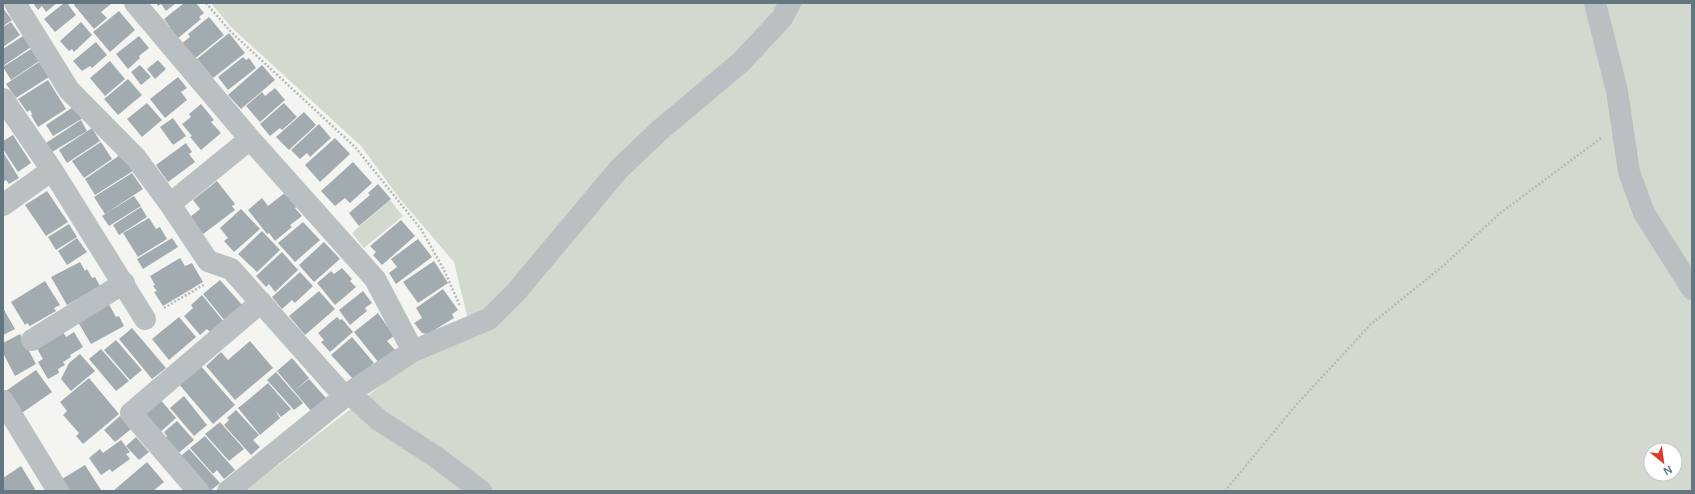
<svg xmlns="http://www.w3.org/2000/svg" width="1695" height="494" font-family="Arial,sans-serif">
<style>
.green{fill:#d4d9d0;fill-rule:evenodd}
.building{fill:#a2acb0}
.lines{fill:none;stroke-linecap:round;stroke-linejoin:round}
.path{stroke:#b7babc;stroke-width:2.5;stroke-dasharray:2 2;stroke-linecap:butt}
.minor{stroke:#bac0c2;stroke-width:22}
</style>
<rect width="100%" height="100%" fill="#f4f4f0"/>
<!-- green -->
<path class="green" d="M211 3H1692V491H247L246 490 419 356 469 324 454 262 400 199 361 146 231 27ZM1651 450H1675V474H1651Z
M390 200 403 216 364 248 352 233Z"/>
<!-- building -->
<path class="building" d="M33 3H57L46 12 42 6 38 10Z
M64 3H67L76 15 55 32 44 19Z
M75 3H112L101 12 107 18 94 29 74 5Z
M156 3H176L166 11 161 4 158 6Z
M184 3H196L204 13 199 17 201 19 177 39 168 28 170 27 164 19Z
M3 8 12 20 3 26Z
M119 11 135 30 110 52 93 32Z
M209 17 224 35 193 60 181 44 190 37 188 34Z
M11 22 20 35 3 47V27Z
M81 22 92 35 74 52 72 49 69 51 60 41Z
M229 33 245 53 213 78 197 59Z
M23 36 31 47 3 66V49Z
M139 36 149 48 139 56 140 58 128 69 116 54Z
M96 42 107 55 92 68 90 66 82 71 73 61Z
M31 49 39 61 11 80 3 67Z
M243 57 246 60 249 58 256 68 228 90 218 77Z
M158 60 166 69 155 79 147 69Z
M110 61 125 79 105 96 90 78Z
M39 62 49 77 16 98 6 84Z
M140 65 151 77 141 85 131 72Z
M262 65 275 80 241 109 228 95Z
M178 77 187 88 181 92 187 100 165 118 150 99Z
M128 79 142 95 118 115 104 99Z
M48 80 66 109 38 127 31 115 32 114 30 110 27 112 18 99Z
M275 88 285 100 260 122 246 106 262 92 265 96Z
M147 103 162 120 142 137 127 119Z
M284 103 297 117 282 130 280 128 270 136 260 124Z
M201 104 214 120 211 122 221 133 201 150 190 137 192 136 182 124 191 117 189 114Z
M73 107 83 118 53 136 46 125Z
M304 112 316 125 289 150 276 137Z
M173 118 186 136 173 145 160 127Z
M81 120 87 131 52 152 46 143Z
M319 124 331 138 310 157 307 153 300 159 291 150Z
M92 128 100 141 67 163 59 150Z
M13 135 31 163 18 172 3 149V141Z
M335 138 350 154 320 182 305 165Z
M101 142 112 159 84 178 72 161Z
M186 143 192 152 189 154 195 162 168 182 156 165Z
M3 152 19 178 9 184 6 180 3 182Z
M120 155 133 171 95 195 85 179Z
M353 162 372 183 350 203 345 198 335 206 321 191Z
M132 173 143 189 105 214 94 197Z
M217 181 235 204 232 206 235 210 203 234 190 217 200 209 193 200Z
M378 184 391 199 359 226 349 213 370 195 368 193Z
M47 191 68 222 46 236 25 205Z
M286 192 298 206 295 208 302 216 290 225 292 227 275 241 269 233 267 234 248 210 262 198 268 206Z
M134 196 141 206 109 226 102 216Z
M141 207 147 217 119 235 113 225Z
M241 209 260 229 234 252 224 241 228 238 220 228Z
M149 218 156 229 160 227 167 239 138 257 123 233Z
M401 220 415 236 382 265 373 255 376 252 370 246Z
M303 222 320 240 295 262 278 243Z
M69 224 77 237 56 250 48 237Z
M262 231 280 250 257 272 238 254Z
M77 238 87 252 67 265 58 251Z
M172 238 178 247 143 269 137 259Z
M418 239 432 257 396 284 389 273 397 267 391 259Z
M324 242 340 259 314 282 299 265Z
M282 252 298 270 275 292 269 284 266 287 256 276Z
M180 258 185 266 192 263 203 282 163 306 154 292 157 291 153 286 155 285 150 276Z
M434 261 448 283 418 303 403 282Z
M80 262 85 271 87 269 92 278 95 277 100 286 67 305 51 277Z
M342 268 352 279 350 281 356 287 335 305 317 283 331 271 334 274Z
M300 272 313 286 295 303 292 300 282 309 272 297Z
M220 280 243 306 225 321 203 294Z
M45 281 60 305 54 308 56 311 30 326 27 323 25 325 11 302Z
M443 289 458 310 452 314 454 318 428 334 422 333 414 323 422 318 416 308Z
M319 291 335 309 305 335 289 316Z
M363 291 372 303 365 308 367 311 350 325 339 310Z
M202 295 224 322 211 333 207 329 200 335 184 316 193 308 191 305Z
M106 299 116 317 119 316 124 326 91 344 75 317Z
M3 308 15 329 3 335Z
M378 313 394 336 387 341 395 350 379 363 354 332Z
M179 317 196 337 169 360 152 339Z
M337 317 340 320 342 319 353 332 330 352 321 342 324 340 318 333Z
M59 325 66 337 74 332 83 347 70 355 71 357 63 362 65 365 58 369 59 373 48 379 38 362 43 359 36 347Z
M132 328 166 368 152 379 119 339Z
M20 334 36 364 15 376 3 353V343Z
M352 337 374 363 354 380 331 355Z
M116 340 142 370 130 380 104 350Z
M250 341 273 368 235 400 206 366 221 352 228 360Z
M101 349 129 381 116 391 89 359Z
M80 354 95 371 71 391 61 379 69 363Z
M292 358 309 378 294 391 277 371Z
M199 364 235 405 213 424 178 383Z
M36 370 52 392 19 415 3 393Z
M276 372 303 403 294 410 267 380Z
M89 378 119 414 83 444 76 436 79 433 63 415 67 411 60 402Z
M309 379 326 398 311 411 294 391Z
M268 383 291 409 281 417 275 410 280 418 260 435 238 408 248 400 255 408 248 400Z
M184 396 207 425 194 436 170 408Z
M158 397 176 418 157 435 143 410Z
M236 410 259 435 253 440 260 447 251 455 224 425 229 420 227 418Z
M120 416 131 429 115 442 104 430Z
M177 421 194 440 175 456 162 441 167 436 164 432Z
M220 422 244 449 229 461 205 434Z
M205 436 235 470 224 479 217 470 213 474 190 448Z
M136 437 149 452 139 460 126 446Z
M121 440 130 452 126 454 130 459 112 472 110 469 101 475 89 458 100 449 103 453Z
M189 449 220 483 210 491 175 461Z
M147 462 164 482 153 491H113Z
M85 465 101 490 69 491 62 479Z
M21 466 35 489 32 491H3V478Z"/>
<g class="lines">
<!-- path -->
<path class="path" d="M206 3 231 32 355 147 421 229 444 270 460 306
M164 308 205 284
M1225 491 1297 404 1371 324 1443 266 1499 214 1601 138"/>
<!-- minor -->
<path class="minor" d="M15 3 69 90 136 158 170 204 208 261 231 269 345 397
M135 3 250 139 375 279 413 351
M1595 3 1617 91 1629 172 1644 213 1692 289
M3 99 52 170 145 319
M170 204 250 139
M3 205 52 170
M32 340 124 283
M349 393 379 420 436 457 481 491
M3 401 58 491
M198 491 131 413 261 302
M228 491 349 393 413 351 489 319 516 292 619 169 660 130 741 62 782 18 790 3"/>
</g>
<!-- border -->
<rect width="1695" height="494" fill="none" stroke="#647780" stroke-width="8"/>
<!-- north arrow -->
<g transform="translate(1663 462) rotate(151)"><circle r="19" fill="#ffffff" stroke="#c1c9cc"/>
<path d="M0-3L7 15L0 10L-7 15Z" fill="#db3d2a"/>
<text y="-6" font-size="11" font-weight="bold" text-anchor="middle" fill="#647780">N</text>
</g>
</svg>
